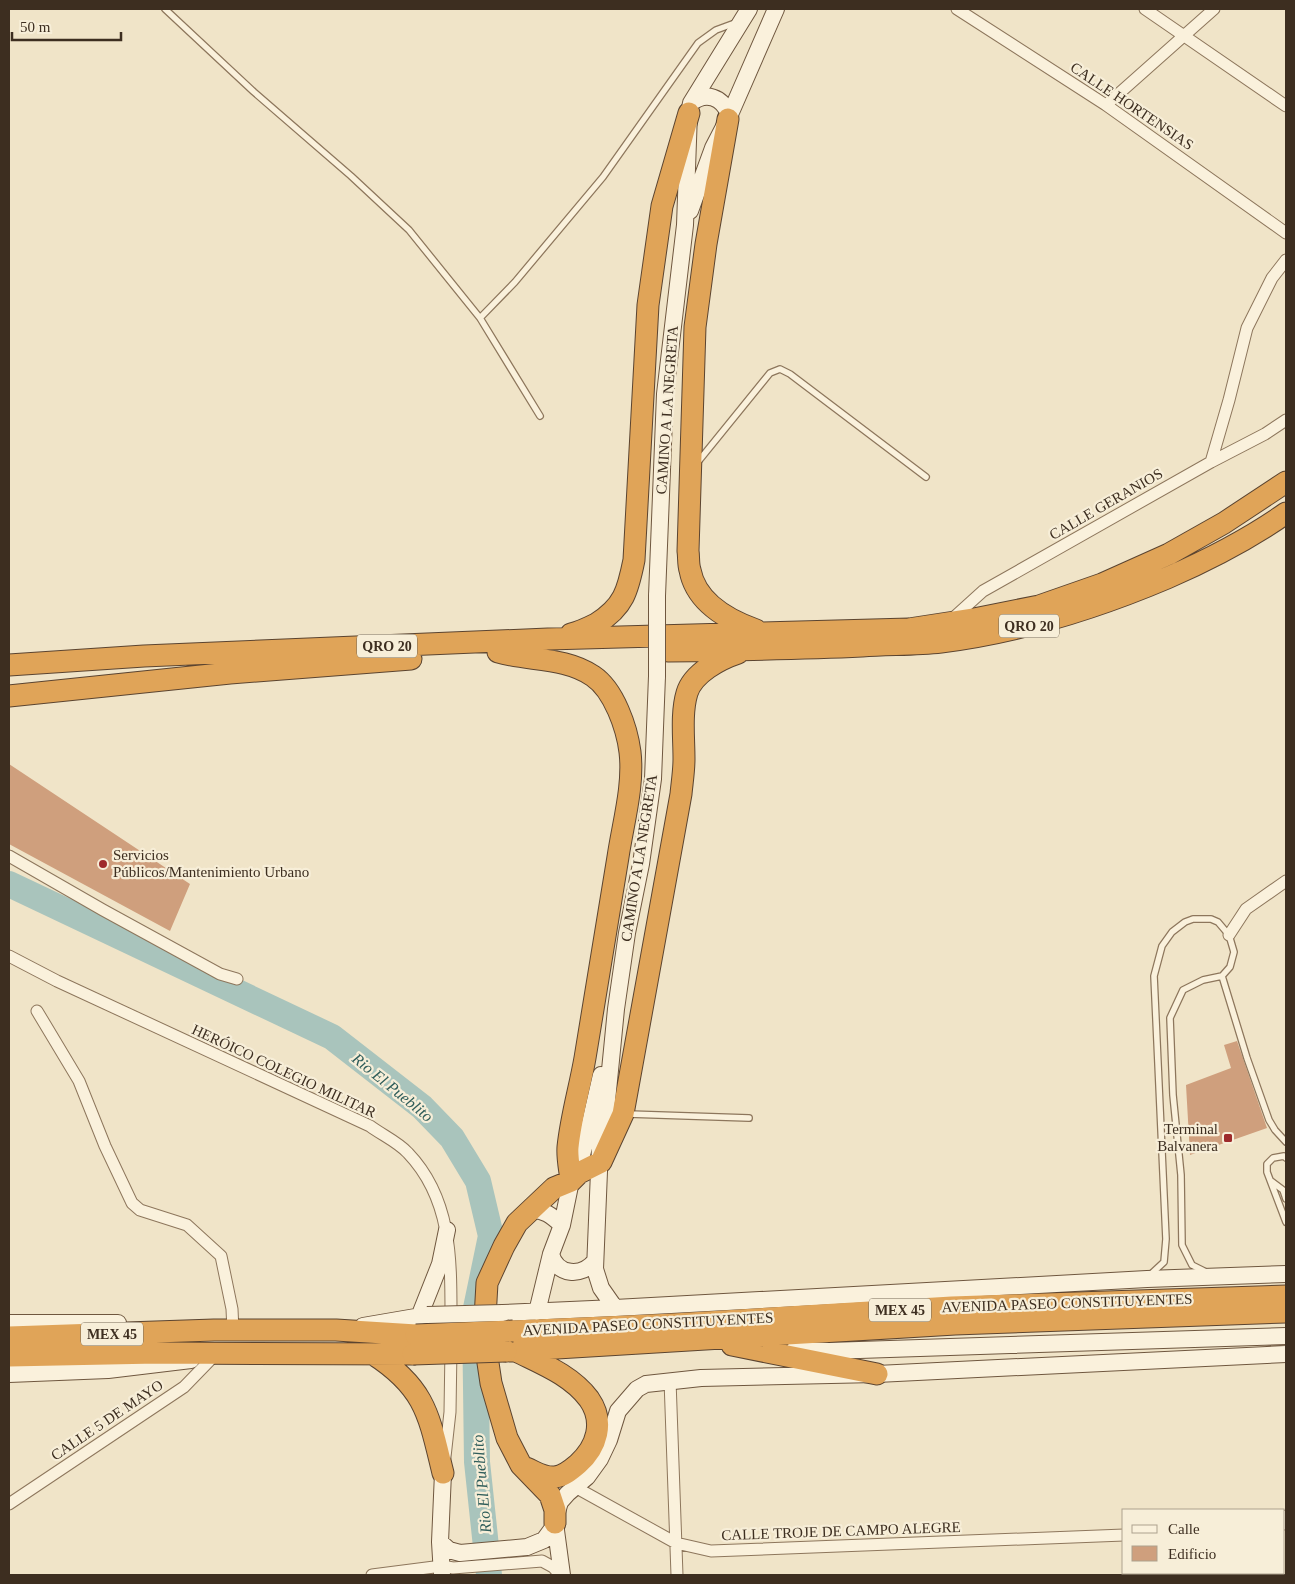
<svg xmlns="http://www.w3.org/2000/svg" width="1295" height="1584" font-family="Georgia,serif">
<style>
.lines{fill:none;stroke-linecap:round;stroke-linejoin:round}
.river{stroke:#a9c4bc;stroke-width:26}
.building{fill:#cf9f7d}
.lane-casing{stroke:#8d765c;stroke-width:8}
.street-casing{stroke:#8d765c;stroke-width:13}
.secondary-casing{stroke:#6f573f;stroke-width:18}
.highway-casing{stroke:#5b4430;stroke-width:23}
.lane{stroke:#faf1dc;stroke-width:5.5}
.street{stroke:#faf1dc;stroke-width:11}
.secondary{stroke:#faf1dc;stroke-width:16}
.highway{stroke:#e0a458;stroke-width:21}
.secondary-bridge-casing{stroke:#6f573f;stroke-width:18;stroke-linecap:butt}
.highway-bridge-casing{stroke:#5b4430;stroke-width:23;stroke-linecap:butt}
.secondary-bridge{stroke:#faf1dc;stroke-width:16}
.highway-bridge{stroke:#e0a458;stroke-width:21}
.poi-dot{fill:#9e2a2b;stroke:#f7eed8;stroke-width:2}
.labels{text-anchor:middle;stroke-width:4.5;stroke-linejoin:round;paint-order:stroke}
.shield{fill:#f7eed8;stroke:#756857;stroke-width:1}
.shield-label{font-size:14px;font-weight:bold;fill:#3d2e20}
.street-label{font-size:15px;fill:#3d2e20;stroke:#f7eed8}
.poi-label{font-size:15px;fill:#3d2e20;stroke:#f7eed8;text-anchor:start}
.water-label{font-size:16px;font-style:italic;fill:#2f5d5a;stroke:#f7eed8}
</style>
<rect width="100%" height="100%" fill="#f0e4c8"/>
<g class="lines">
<!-- river -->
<path class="river" d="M9 884 332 1037 422 1107 452 1138 478 1181 491 1236 475 1313 477 1462 489 1575"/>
</g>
<!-- building -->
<path class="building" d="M9 764 190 884 170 931 9 844Z
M1237 1041 1267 1128 1190 1155 1186 1085 1231 1068 1224 1045Z"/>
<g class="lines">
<!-- lane casing -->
<g class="lane-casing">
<path id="lane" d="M165 9 254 92 351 176 409 230 480 318 540 416
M480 318 515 282 603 177 698 43 716 30 735 23
M697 463 770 373 780 369 790 374 926 477
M1222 976 1247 1058 1269 1120 1275 1130 1286 1142
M628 1114 749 1118
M1286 1158 1284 1156 1273 1158 1267 1164V1172L1286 1222
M1271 1181 1283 1190 1286 1199
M1150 1275 1164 1262 1166 1239 1154 976 1162 946 1172 932 1185 922 1193 919H1211L1218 922 1229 935 1234 952 1230 967 1222 976 1203 980 1183 990 1170 1018 1173 1095 1181 1175 1182 1245 1192 1265 1206 1272"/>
</g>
<!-- street casing -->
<g class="street-casing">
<path id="street" d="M957 9 1106 105 1286 233
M1145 9 1286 106
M1106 105 1214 9
M1211 462 1229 400 1247 328 1272 278 1286 260
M951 620 983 591 1211 462 1265 434 1286 420
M9 856 103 910 220 974 237 979
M1229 935 1246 909 1286 881
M9 956 57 981 370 1126C382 1135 398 1142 408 1153 452 1199 451 1260 451 1320
M37 1011 79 1081 105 1146 132 1203 140 1210 187 1225 221 1256 232 1309 233 1331
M670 1380 677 1575
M445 1457 450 1412 451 1348
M575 1487 676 1543 711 1551 1124 1535
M9 1504 184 1387 216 1354
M1284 1524 1286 1516
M372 1575 442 1566 453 1568 542 1561 553 1567 560 1575"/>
</g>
<!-- secondary casing -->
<g class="secondary-casing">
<path id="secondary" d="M691 103C706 91 722 97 729 114
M690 211 713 148 728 119 776 9
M657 596 665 394 685 225 689 113 691 103 749 9
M530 1210C544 1209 552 1216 562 1225
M551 1254C557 1276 582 1277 595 1261
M615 1308 601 1288 595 1269 600 1147 606 1111 616 1009 627 933 641 864 653 779 657 676
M537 1312 551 1254 562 1225 571 1181 580 1162 586 1140 601 1075
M503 1313 615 1308 1147 1279 1286 1274
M419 1317 440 1264 447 1230
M9 1323H118
M363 1326 427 1315
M794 1350 829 1351 1286 1336
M9 1374 108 1370 191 1360
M555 1523 562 1575
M440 1542 449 1550 460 1553 527 1547 544 1540 552 1529 560 1502 568 1493 587 1477 600 1459 609 1440 618 1411 637 1389 646 1384 701 1378 877 1374 1286 1354
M442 1575 440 1542 443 1473"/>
</g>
<!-- highway casing -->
<g class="highway-casing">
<path id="highway" d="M728 119 706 244 695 327 688 551C689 557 688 564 690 570 696 603 728 620 756 630
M571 634C580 632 588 628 596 624 624 607 628 590 634 560L648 305 662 206 689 113
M668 651C733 650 797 649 862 646 888 644 915 645 941 642 1020 632 1094 609 1167 578 1208 560 1249 539 1286 513
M498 652C529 661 565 657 593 676 614 690 627 728 630 752 634 786 623 823 618 857 607 924 596 991 585 1058 580 1087 571 1117 568 1147 567 1158 570 1170 571 1181
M9 665 144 656 548 639 909 629 974 619 1039 606 1102 584 1169 554 1224 523 1286 482
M9 696 230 673 411 659
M513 1331 674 1324 952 1307 1286 1296
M9 1337 214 1330H336L416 1335
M732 1345 877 1374
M506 1351 955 1324 1286 1312
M516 1351C542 1364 571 1375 589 1399 605 1422 597 1447 578 1464 571 1470 564 1476 555 1477 543 1478 536 1472 526 1468
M373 1354C426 1388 429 1416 443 1473
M9 1356 157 1353 413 1354
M555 1523V1510L550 1495 521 1465 507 1438 491 1383 484 1336 487 1283 504 1246 517 1223 554 1188 571 1181 579 1173 601 1162 623 1114 681 794C682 783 684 771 684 759 684 738 681 713 687 693 693 673 720 659 738 653"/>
</g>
<!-- lane -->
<use href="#lane" class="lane"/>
<!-- street -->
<use href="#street" class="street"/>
<!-- secondary -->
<use href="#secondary" class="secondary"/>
<!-- highway -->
<use href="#highway" class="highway"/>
<!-- secondary-bridge casing -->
<g class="secondary-bridge-casing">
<path id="secondary-bridge" d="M657 676V596
M427 1315 503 1313"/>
</g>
<!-- highway-bridge casing -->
<g class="highway-bridge-casing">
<path id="highway-bridge" d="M416 1335 513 1331
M413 1354 506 1351"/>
</g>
<!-- secondary-bridge -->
<use href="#secondary-bridge" class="secondary-bridge"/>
<!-- highway-bridge -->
<use href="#highway-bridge" class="highway-bridge"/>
</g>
<!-- markers -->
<g class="poi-dot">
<circle cx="103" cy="864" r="5"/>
<rect x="1223" y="1133" width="10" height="10" rx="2.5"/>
</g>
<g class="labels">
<!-- shield labels -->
<g class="shield">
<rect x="999" y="614.5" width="60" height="23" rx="4"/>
<rect x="357" y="634.5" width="60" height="23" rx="4"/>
<rect x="869" y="1298.5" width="62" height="23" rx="4"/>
<rect x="81" y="1322.5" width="62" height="23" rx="4"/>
</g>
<g class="shield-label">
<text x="1029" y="631">QRO 20</text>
<text x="387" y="651">QRO 20</text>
<text x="900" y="1315">MEX 45</text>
<text x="112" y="1339">MEX 45</text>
</g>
<!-- street labels -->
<g class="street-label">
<text transform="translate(1132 106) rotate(34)" y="5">CALLE HORTENSIAS</text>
<text transform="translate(667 410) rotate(-86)" y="5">CAMINO A LA NEGRETA</text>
<text transform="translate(1106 504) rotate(-30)" y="5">CALLE GERANIOS</text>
<text transform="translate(639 858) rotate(-81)" y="5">CAMINO A LA NEGRETA</text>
<text transform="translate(284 1071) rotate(25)" y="5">HERÓICO COLEGIO MILITAR</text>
<text transform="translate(1067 1303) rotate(-2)" y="5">AVENIDA PASEO CONSTITUYENTES</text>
<text transform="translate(648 1324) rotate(-3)" y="5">AVENIDA PASEO CONSTITUYENTES</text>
<text transform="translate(107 1420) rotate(-34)" y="5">CALLE 5 DE MAYO</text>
<text transform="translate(841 1531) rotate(-2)" y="5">CALLE TROJE DE CAMPO ALEGRE</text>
</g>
<!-- poi labels -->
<g class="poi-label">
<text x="113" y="860">Servicios<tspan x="113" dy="17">Públicos/Mantenimiento Urbano</tspan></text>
<text x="1218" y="1134" text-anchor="end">Terminal<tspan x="1218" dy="17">Balvanera</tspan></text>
</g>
<!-- water labels -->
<g class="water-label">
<text transform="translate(393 1087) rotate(39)" y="6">Rio El Pueblito</text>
<text transform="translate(481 1484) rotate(-95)" y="6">Rio El Pueblito</text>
</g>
</g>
<!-- border -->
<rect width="1295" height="1584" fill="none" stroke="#3d2e20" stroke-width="20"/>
<!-- legend -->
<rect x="1122" y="1509" width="162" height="65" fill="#f7eed8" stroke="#ada18e"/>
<rect x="1132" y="1525" width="25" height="8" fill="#faf1dc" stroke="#ada18e"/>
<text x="1168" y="1534" font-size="15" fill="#3d2e20">Calle</text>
<rect x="1132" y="1546" width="25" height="15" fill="#cf9f7d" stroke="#ada18e"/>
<text x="1168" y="1559" font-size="15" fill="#3d2e20">Edificio</text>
<!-- scale -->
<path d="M12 32v8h109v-8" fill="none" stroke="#3d2e20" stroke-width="2.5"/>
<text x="20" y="32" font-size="15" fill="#3d2e20" stroke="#f7eed8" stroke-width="4" paint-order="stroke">50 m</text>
</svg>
